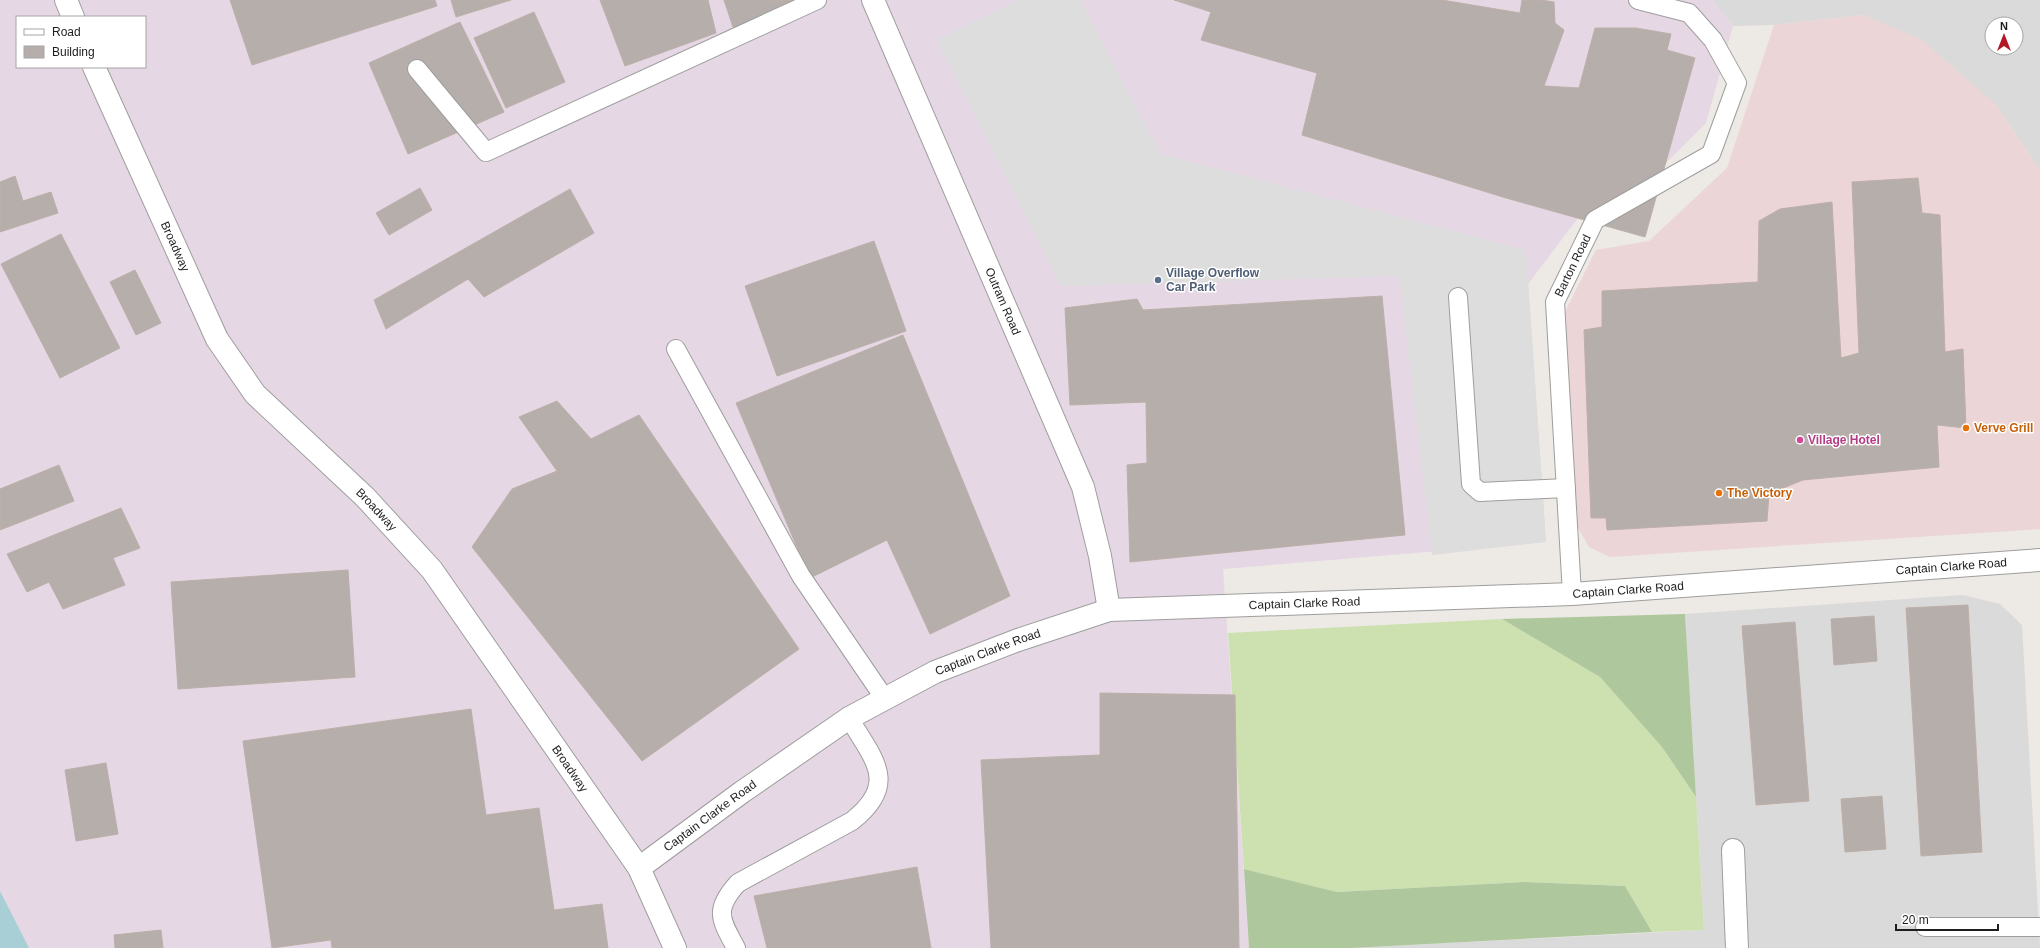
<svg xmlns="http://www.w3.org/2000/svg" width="2040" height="948" font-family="Arial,sans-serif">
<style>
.residential{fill:#dbdada;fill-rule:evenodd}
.commercial{fill:#ecd5d6}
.industrial{fill:#e5d7e4;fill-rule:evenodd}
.grass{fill:#cce1af}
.forest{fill:#aec79d}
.parking{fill:#ddd}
.water{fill:#a9cfd6}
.building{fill:#b6aeaa;stroke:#bdafa8}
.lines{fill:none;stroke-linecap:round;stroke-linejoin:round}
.service-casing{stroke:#9e9e9e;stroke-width:20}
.minor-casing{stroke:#9e9e9e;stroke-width:24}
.service{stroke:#fff;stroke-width:18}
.minor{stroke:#fff;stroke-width:22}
.service-dot{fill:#5c6f8a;stroke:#fff;stroke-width:1.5}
.food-dot{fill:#e8710a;stroke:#fff;stroke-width:1.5}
.hotel-dot{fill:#d1479c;stroke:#fff;stroke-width:1.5}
.labels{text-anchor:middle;stroke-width:3;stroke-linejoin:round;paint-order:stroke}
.street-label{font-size:12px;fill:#1d1d1d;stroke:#fff}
.service-label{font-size:12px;font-weight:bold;fill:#4e5e75;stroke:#fff;text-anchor:start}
.food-label{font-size:12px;font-weight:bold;fill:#c56008;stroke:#fff;text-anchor:start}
.hotel-label{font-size:12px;font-weight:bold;fill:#b23c85;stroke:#fff;text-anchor:start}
</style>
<rect width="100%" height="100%" fill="#ede9e4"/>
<!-- residential -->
<path class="residential" d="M1712 0H2040V170L1995 104 1864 15 1774 25 1733 26ZM1992 24H2016V48H1992Z
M1963 595 2000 604 2022 625 2040 948H1352L1704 930 1685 614Z"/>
<!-- commercial -->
<path class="commercial" d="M1864 15 1922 40 1995 104 2040 170V529L1610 557 1589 547 1577 526 1563 316 1596 250 1649 241 1727 168 1774 25Z"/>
<!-- industrial -->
<path class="industrial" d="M0 0H1712L1733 26 1706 123 1663 166 1584 210 1528 284 1546 542 1223 569 1249 948H0ZM17 17H145V67H17Z"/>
<!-- grass -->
<path class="grass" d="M1502 619 1600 677 1662 747 1696 797 1704 930 1652 932 1625 886 1525 882 1337 892 1244 869 1228 633Z"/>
<!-- forest -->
<path class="forest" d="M1685 614 1696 797 1662 747 1600 677 1502 619Z
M1244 869 1337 892 1525 882 1625 886 1652 932 1352 948H1249Z"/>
<!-- parking -->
<path class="parking" d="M1018 0H1080L1161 154 1526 250 1546 542 1432 555 1399 276 1061 286 936 40Z"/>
<!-- water -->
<path class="water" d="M0 891 29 948H0Z"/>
<!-- building -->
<path class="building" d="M230 0H435L437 6 252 65Z
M451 0H511L456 17Z
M600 0H708L716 33 625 66Z
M724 0H792L795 7 733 27Z
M1174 0H1442L1520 13 1522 0H1541L1554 2 1555 23 1564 30 1544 86 1579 88 1595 28H1636L1671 34 1667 50 1695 58 1645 237 1506 198 1302 135 1317 73 1201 40 1211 12Z
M534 12 565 82 506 108 474 38Z
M460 22 504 112 408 154 369 63Z
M15 176 23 201 51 192 58 213 0 232V182Z
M1918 178 1922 213 1940 215 1945 352 1963 349 1966 428 1937 425 1939 467 1803 480 1769 494 1767 521 1607 530 1606 518H1591L1584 330 1602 327V291L1758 282 1759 221 1780 209 1832 202 1841 358 1859 353 1852 182Z
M420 188 432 210 389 235 376 213Z
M570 189 594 233 484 297 468 279 386 329 374 300Z
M61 234 120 348 60 378 1 264Z
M874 241 906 331 777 376 745 286Z
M135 270 161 323 136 335 110 282Z
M1382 296 1405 535 1130 562 1127 465 1147 463 1146 402 1070 405 1065 308 1137 299 1143 310Z
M903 335 1010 596 930 634 887 540 810 578 736 403Z
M557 401 591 439 639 415 799 649 642 761 472 547 512 489 557 471 519 417Z
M59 465 74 501 0 530V489Z
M121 508 140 548 113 558 125 585 63 609 49 582 27 592 7 554Z
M348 570 355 677 178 689 171 582Z
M1968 605 1982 852 1921 856 1906 608Z
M1874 616 1877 661 1834 665 1831 619Z
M1795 622 1809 801 1756 805 1742 626Z
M1100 693 1235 695 1239 948H991L981 760 1100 755Z
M471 709 486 815 539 808 554 910 602 904 608 948H332L331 940 272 948 243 741Z
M106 763 118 834 76 841 65 770Z
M1882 796 1886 849 1845 852 1841 799Z
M917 867 931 948H767L754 896Z
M161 930 163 948H115L114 935Z"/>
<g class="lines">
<!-- service casing -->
<g class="service-casing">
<g id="service">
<path d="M417 69 486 152 817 0"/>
<path d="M1458 297 1471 484 1480 492 1566 488"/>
<path d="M676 349 801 576 885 699"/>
<path id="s1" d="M1572 594 1555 302 1595 220 1711 154 1737 83 1713 40 1689 13 1638 0"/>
<path d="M1925 927H2040"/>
<path d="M736 948C721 920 713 910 738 883L852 821C900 783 873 759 849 718"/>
</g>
</g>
<!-- minor casing -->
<g class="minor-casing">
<g id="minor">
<path d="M66 0 73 17"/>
<path id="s2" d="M873 0 1083 487 1100 556 1109 610"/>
<path id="s3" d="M94 67 217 339 255 394 365 497 432 570 639 868 675 948"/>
<path d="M1733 850 1737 948"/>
<path id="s4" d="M639 868 742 792 849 718 935 672 1018 640 1109 610 1572 594 2040 560"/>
</g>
</g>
<!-- service -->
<use href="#service" class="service"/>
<!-- minor -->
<use href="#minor" class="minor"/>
</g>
<!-- markers -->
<circle class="service-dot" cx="1158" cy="280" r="4"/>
<g class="food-dot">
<circle cx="1966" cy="428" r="4"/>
<circle cx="1719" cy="493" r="4"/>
</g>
<circle class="hotel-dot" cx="1800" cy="440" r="4"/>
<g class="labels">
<!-- street labels -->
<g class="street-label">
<text dy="4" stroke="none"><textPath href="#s3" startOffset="197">Broadway</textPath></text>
<text dy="4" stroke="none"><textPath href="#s1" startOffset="333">Barton Road</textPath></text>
<text dy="4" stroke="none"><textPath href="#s2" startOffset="328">Outram Road</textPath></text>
<text dy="4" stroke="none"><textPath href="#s3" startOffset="533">Broadway</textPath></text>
<text dy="4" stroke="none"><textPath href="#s4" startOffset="1384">Captain Clarke Road</textPath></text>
<text dy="4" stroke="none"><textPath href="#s4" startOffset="1060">Captain Clarke Road</textPath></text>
<text dy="4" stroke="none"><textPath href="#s4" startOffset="736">Captain Clarke Road</textPath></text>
<text dy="4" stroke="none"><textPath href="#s4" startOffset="412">Captain Clarke Road</textPath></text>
<text dy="4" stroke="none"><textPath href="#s3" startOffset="857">Broadway</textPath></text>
<text dy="4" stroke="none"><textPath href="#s4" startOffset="88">Captain Clarke Road</textPath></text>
</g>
<!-- service labels -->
<g class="service-label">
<text x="1166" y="277">Village Overflow<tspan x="1166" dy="14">Car Park</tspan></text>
</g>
<!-- food labels -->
<g class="food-label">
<text x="1974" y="432">Verve Grill</text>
<text x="1727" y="497">The Victory</text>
</g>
<!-- hotel labels -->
<g class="hotel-label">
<text x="1808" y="444">Village Hotel</text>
</g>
</g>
<!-- legend -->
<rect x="16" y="16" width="130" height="52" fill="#ffffff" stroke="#a5a5a5"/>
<rect x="24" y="29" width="20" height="6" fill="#ffffff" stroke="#a5a5a5"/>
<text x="52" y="36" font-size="12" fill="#1d1d1d">Road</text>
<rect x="24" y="46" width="20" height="12" fill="#b6aeaa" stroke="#a5a5a5"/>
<text x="52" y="56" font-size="12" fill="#1d1d1d">Building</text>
<!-- north arrow -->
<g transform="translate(2004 36)"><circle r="19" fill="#ffffff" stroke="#a5a5a5"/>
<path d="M0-3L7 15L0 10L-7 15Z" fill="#b31725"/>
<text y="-6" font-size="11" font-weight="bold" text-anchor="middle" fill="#1d1d1d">N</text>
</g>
<!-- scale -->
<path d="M1896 924v6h102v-6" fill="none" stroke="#1d1d1d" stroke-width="2"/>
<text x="1902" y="924" font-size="12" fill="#1d1d1d" stroke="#ffffff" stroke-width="3" paint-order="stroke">20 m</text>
</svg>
